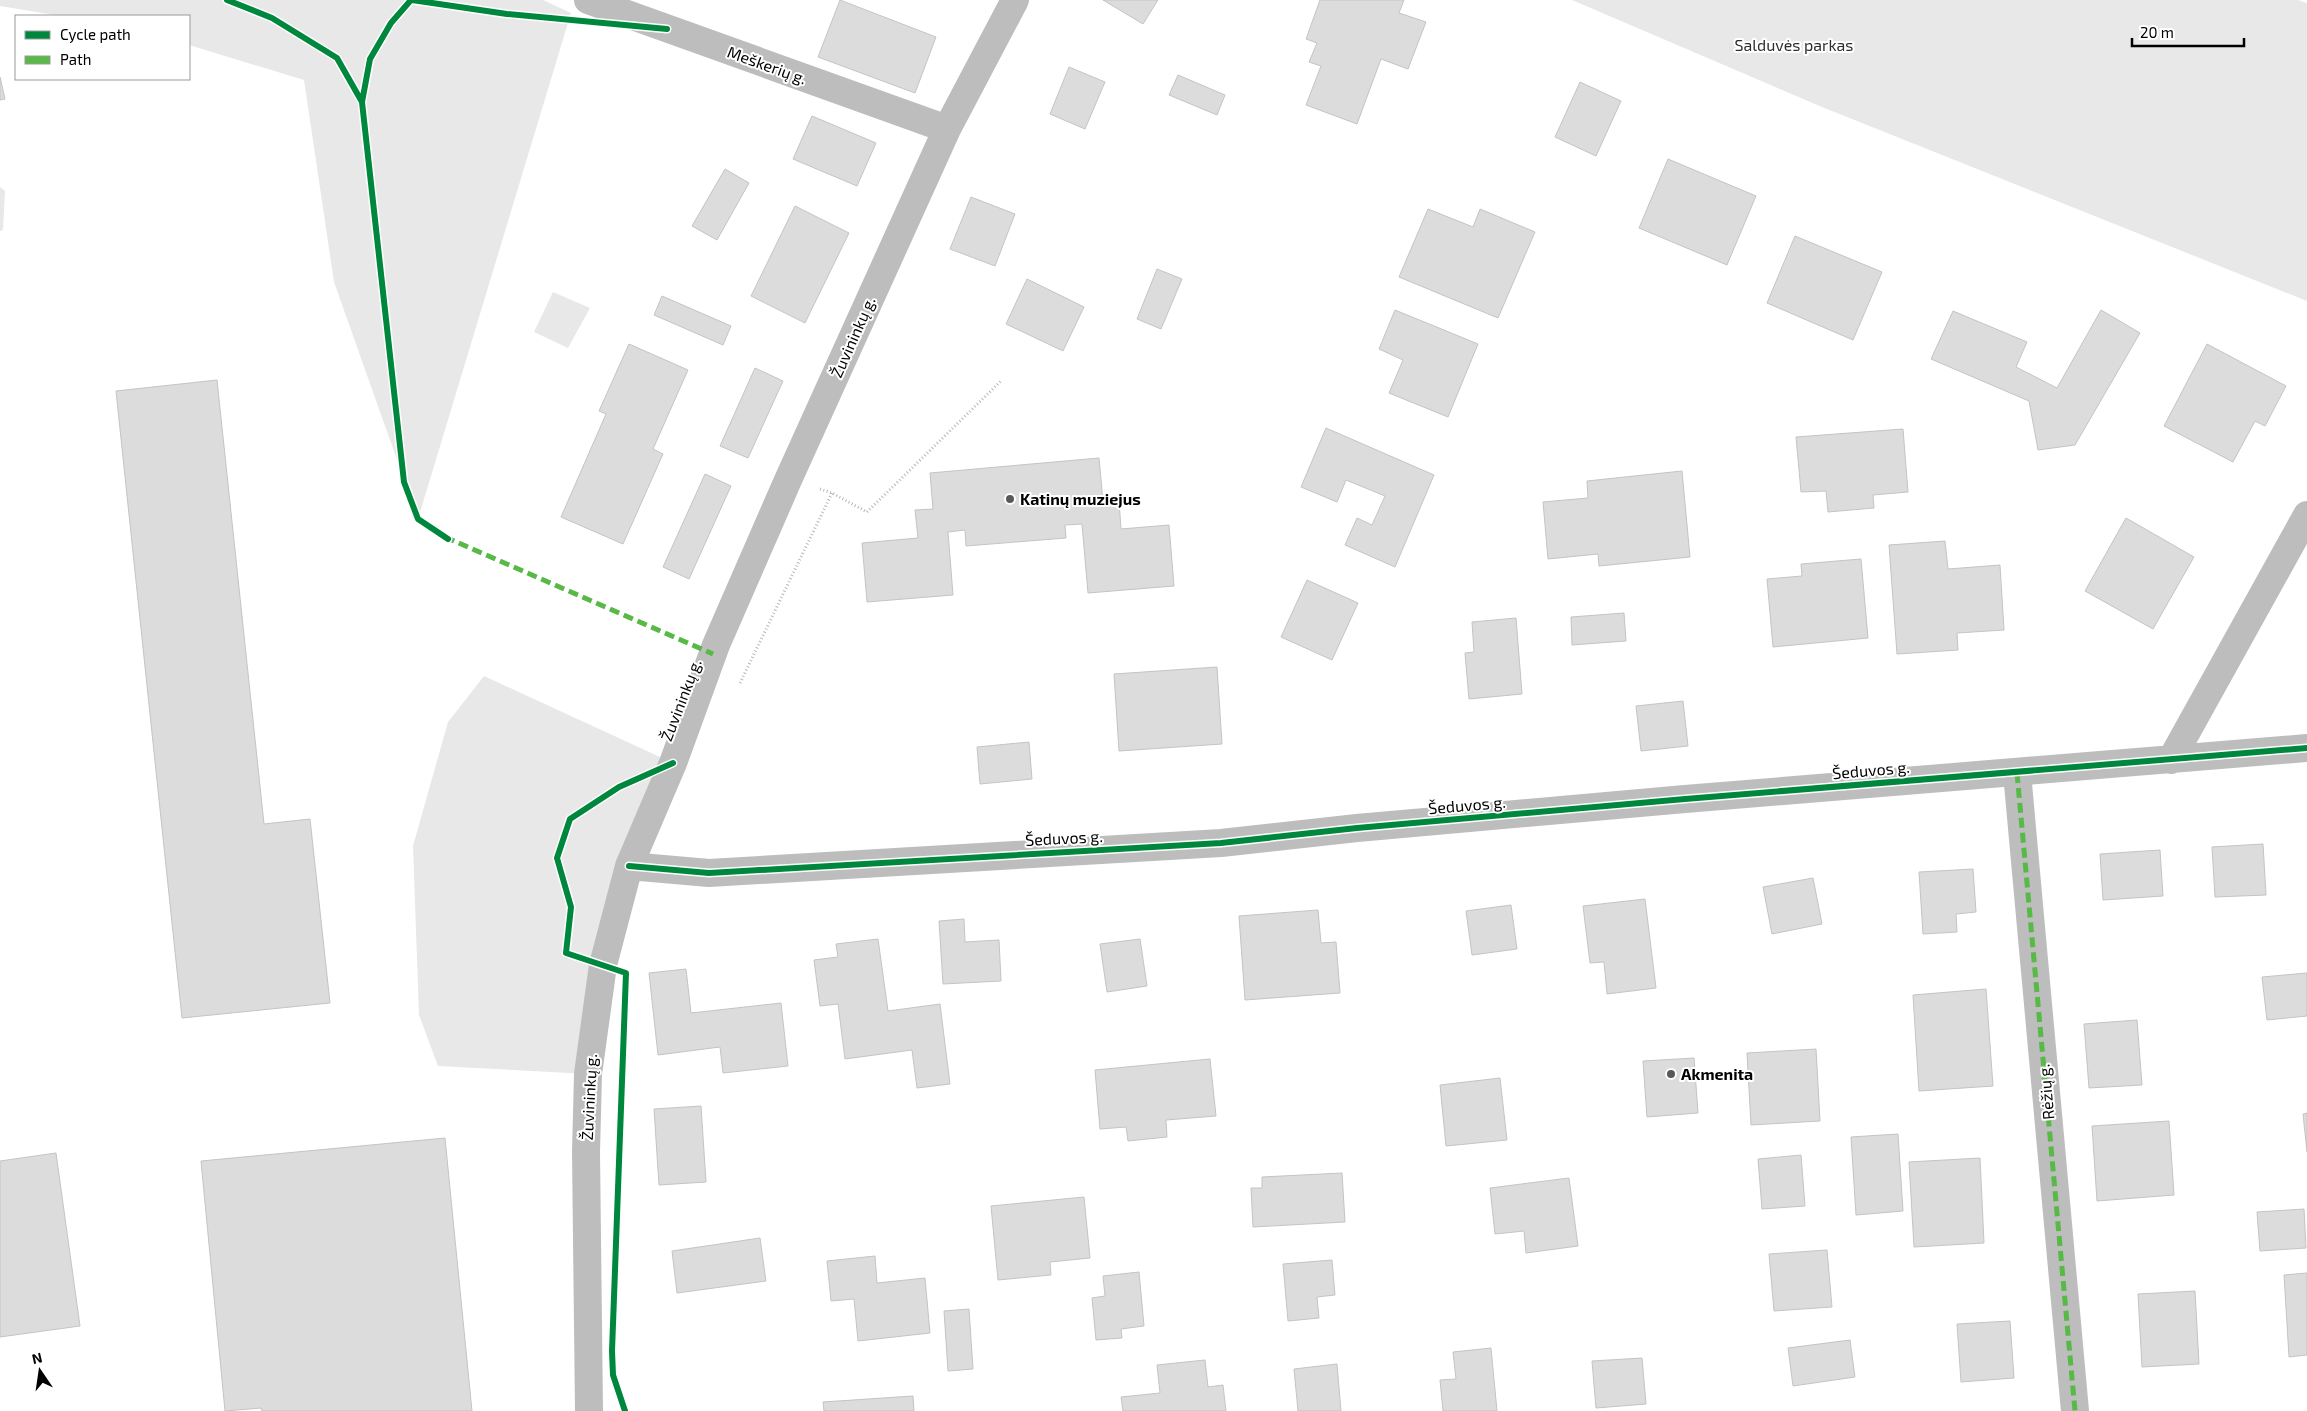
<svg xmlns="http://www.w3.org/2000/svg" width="2307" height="1411" font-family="'Exo 2',sans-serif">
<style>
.green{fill:#e8e8e8}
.building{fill:#dcdcdc;stroke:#c4c4c4}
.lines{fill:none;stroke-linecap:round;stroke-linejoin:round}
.path{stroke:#b8b8b8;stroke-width:3;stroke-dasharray:1 2.5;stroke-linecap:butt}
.minor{stroke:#bdbdbd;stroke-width:28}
.quiet{stroke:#58b947;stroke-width:5;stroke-dasharray:10 5;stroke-linecap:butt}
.cycleway-casing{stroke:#fff;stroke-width:9}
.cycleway{stroke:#00873e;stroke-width:6}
.poi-dot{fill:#595959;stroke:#fff;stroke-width:2}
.labels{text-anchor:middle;stroke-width:4;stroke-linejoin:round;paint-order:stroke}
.park-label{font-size:16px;fill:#2d2d2d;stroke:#fff}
.street-label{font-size:16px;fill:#000;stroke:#fff}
.poi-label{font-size:16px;font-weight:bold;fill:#000;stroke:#fff;text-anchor:start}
</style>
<rect width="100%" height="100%" fill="#fff"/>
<!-- green -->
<path class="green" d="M0 0H543L571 13 418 519 334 282 304 80 189 45V16H61L0 6Z
M1572 0H2298L2307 3V301L1822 107Z
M0 187 5 191 3 230 0 231Z
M553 292 590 308 568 348 534 332Z
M484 676 673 763 629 866 588 1074 438 1066 419 1015 413 846 448 722Z"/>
<!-- building -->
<path class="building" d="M840 0 936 37 915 93 818 57Z
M1103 0H1158L1143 24Z
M1320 0H1404L1399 13 1426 22 1408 69 1381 59 1357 124 1306 105 1321 66 1309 62 1317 43 1306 39Z
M1069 67 1105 82 1085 129 1050 114Z
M1178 75 1225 95 1217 115 1169 95Z
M0 77 5 99 0 100Z
M1580 82 1621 101 1596 156 1555 137Z
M812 116 876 143 857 186 793 159Z
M1668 159 1756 196 1727 265 1639 228Z
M725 169 749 183 717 240 692 226Z
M971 197 1015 214 995 266 950 249Z
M795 206 849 233 805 323 751 296Z
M1428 209 1473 227 1480 209 1535 232 1498 318 1399 277Z
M1795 236 1882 272 1853 340 1767 303Z
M1157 269 1182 279 1161 329 1137 319Z
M1027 279 1084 307 1063 351 1006 324Z
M662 296 731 326 723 345 654 315Z
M1395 310 1478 344 1448 417 1389 393 1403 360 1379 349Z
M2101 310 2140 333 2075 445 2038 450 2029 401 1931 359 1953 311 2027 342 2016 367 2057 388Z
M629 344 688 370 653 449 663 454 623 544 561 517 606 414 599 411Z
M2207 344 2286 386 2265 426 2255 421 2233 462 2164 426Z
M755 368 783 381 748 458 720 446Z
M217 380 264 824 310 819 330 1003 182 1018 116 391Z
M1326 428 1434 475 1395 567 1345 545 1357 518 1372 525 1385 496 1346 480 1337 502 1301 487Z
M1903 429 1908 492 1873 495 1874 508 1828 512 1826 491 1801 492 1796 437Z
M1099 458 1103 501 1119 500 1121 529 1169 525 1174 586 1088 593 1082 524 1065 525 1066 538 966 546 965 530 948 532 953 595 867 602 862 543 918 538 915 510 933 509 930 473Z
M1682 471 1690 557 1599 566 1598 554 1548 559 1543 502 1588 498 1587 481Z
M705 474 731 486 689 579 663 567Z
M2126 518 2194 557 2153 629 2085 591Z
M1945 541 1948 569 2000 565 2004 630 1957 633 1958 650 1897 654 1889 545Z
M1861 559 1868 638 1773 647 1767 579 1802 576 1801 564Z
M1307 580 1358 603 1332 660 1281 637Z
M1624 613 1626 641 1572 645 1571 617Z
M1516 618 1522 694 1469 699 1465 653 1474 652 1472 622Z
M1217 667 1222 744 1119 751 1114 674Z
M1683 701 1688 746 1641 751 1636 706Z
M1029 742 1032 779 980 784 977 747Z
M2263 844 2266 895 2215 897 2212 847Z
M2160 850 2163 896 2103 900 2100 854Z
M1973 869 1976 912 1956 914 1957 932 1923 934 1919 872Z
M1813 878 1822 924 1772 934 1763 887Z
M1645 899 1656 988 1607 994 1604 962 1590 963 1583 906Z
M1511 905 1517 949 1472 955 1466 911Z
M1318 910 1321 943 1336 942 1340 993 1245 1000 1239 916Z
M964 919 965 942 999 940 1001 981 943 984 939 921Z
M878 939 888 1011 940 1004 950 1084 917 1088 912 1050 845 1059 838 1004 820 1006 814 960 838 957 836 944Z
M1140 939 1147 986 1107 992 1100 944Z
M686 969 691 1013 781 1003 788 1066 723 1073 720 1047 658 1055 649 973Z
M2307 973V1016L2267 1020 2262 977Z
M1986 989 1993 1086 1919 1091 1913 995Z
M2137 1020 2142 1085 2089 1088 2084 1024Z
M1816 1049 1820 1121 1751 1125 1747 1053Z
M1694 1058 1698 1113 1647 1117 1643 1061Z
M1210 1059 1216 1116 1166 1120 1167 1137 1128 1141 1126 1127 1100 1129 1095 1070Z
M1500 1078 1507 1140 1446 1146 1440 1085Z
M701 1106 706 1182 659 1185 654 1109Z
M2307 1113V1152L2303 1114Z
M2169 1121 2174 1195 2097 1201 2092 1126Z
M1898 1134 1903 1211 1856 1215 1851 1137Z
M445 1138 472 1411H262L261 1408 225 1411 201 1161Z
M56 1153 80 1326 0 1337V1161Z
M1801 1155 1805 1206 1762 1209 1758 1159Z
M1980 1158 1984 1243 1914 1247 1909 1162Z
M1342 1173 1345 1222 1253 1227 1251 1188H1262V1177Z
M1569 1178 1578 1246 1526 1253 1524 1231 1495 1234 1490 1188Z
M1084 1197 1090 1258 1050 1262 1051 1275 998 1280 991 1206Z
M2304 1209 2306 1248 2260 1251 2257 1212Z
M760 1238 766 1281 677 1293 672 1251Z
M1827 1250 1832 1307 1774 1311 1769 1254Z
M875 1256 877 1283 925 1278 930 1333 858 1341 854 1299 831 1301 827 1261Z
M1332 1260 1335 1295 1317 1297 1319 1318 1288 1321 1283 1264Z
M1139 1272 1144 1326 1121 1329 1122 1338 1096 1340 1092 1298 1105 1296 1103 1276Z
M2307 1273V1355L2289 1357 2284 1275Z
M2195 1291 2199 1364 2142 1367 2138 1294Z
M969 1309 973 1369 948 1371 944 1311Z
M2010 1321 2014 1378 1961 1382 1957 1324Z
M1850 1340 1855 1377 1793 1386 1788 1348Z
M1491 1348 1497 1411H1443L1440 1380 1456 1379 1453 1352Z
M1642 1358 1646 1404 1596 1408 1592 1361Z
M1205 1360 1208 1387 1223 1385 1226 1411H1123L1121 1397 1160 1393 1157 1365Z
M1337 1364 1341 1411H1298L1294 1369Z
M913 1396 914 1411H824L823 1402Z"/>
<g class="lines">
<!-- path -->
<path class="path" d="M820 489 832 493 867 512 1002 380
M740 683 832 493"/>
<!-- minor -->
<path class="minor" d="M588 0 947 129
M2171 760 2307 515
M2017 773 2075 1411
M629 866 709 873 1221 843 1357 828 1685 799 2307 748
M589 1411 586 1152 588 1074 603 965 629 866 673 763 716 645 788 480 947 129 1015 0"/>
<!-- quiet -->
<path class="quiet" d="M445 537 713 654
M2017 773 2075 1411"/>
<!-- cycleway casing -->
<g class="cycleway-casing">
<path id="cycleway" d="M227 0 272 18 337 58 362 102
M411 0 391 23 370 59 362 102 404 482 418 519 448 539
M412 0 507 14 667 29
M629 866 709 873 1221 843 1357 828 1685 799 2307 748
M625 1411 613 1375 612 1351 626 973 566 953 571 907 557 858 570 819 619 787 673 763"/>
</g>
<!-- cycleway -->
<use href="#cycleway" class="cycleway"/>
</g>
<!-- markers -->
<g class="poi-dot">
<circle cx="1010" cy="499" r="5"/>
<circle cx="1671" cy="1074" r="5"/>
</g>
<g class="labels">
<!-- park labels -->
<g class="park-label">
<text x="1794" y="51">Salduvės parkas</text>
</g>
<!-- street labels -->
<g class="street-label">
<text transform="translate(767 65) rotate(20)" y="6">Meškerių g.</text>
<text transform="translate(853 337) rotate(-66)" y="6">Žuvininkų g.</text>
<text transform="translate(681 700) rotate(-69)" y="6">Žuvininkų g.</text>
<text transform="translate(1871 770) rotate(-5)" y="6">Šeduvos g.</text>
<text transform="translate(1467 805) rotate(-5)" y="6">Šeduvos g.</text>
<text transform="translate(1064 838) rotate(-3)" y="6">Šeduvos g.</text>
<text transform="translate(2046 1092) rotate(-95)" y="6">Rėžių g.</text>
<text transform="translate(589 1097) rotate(-87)" y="6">Žuvininkų g.</text>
</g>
<!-- poi labels -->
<g class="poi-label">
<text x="1020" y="505">Katinų muziejus</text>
<text x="1681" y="1080">Akmenita</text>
</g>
</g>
<!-- legend -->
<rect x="15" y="15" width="175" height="65" fill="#ffffff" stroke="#999999"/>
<rect x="25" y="31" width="25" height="8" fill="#00873e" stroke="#999999"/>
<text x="60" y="40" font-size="15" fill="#000000">Cycle path</text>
<rect x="25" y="56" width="25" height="8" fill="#58b947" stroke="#999999"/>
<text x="60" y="65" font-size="15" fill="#000000">Path</text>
<!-- north arrow -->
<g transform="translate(40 1371) rotate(347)" stroke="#ffffff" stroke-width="4" paint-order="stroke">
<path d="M0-4L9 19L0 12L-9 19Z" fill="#000000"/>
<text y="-8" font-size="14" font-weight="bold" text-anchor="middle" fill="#000000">N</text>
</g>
<!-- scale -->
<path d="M2132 38v8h112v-8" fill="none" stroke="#000000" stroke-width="2.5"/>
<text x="2140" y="38" font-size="15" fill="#000000" stroke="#ffffff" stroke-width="4" paint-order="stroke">20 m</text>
</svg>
